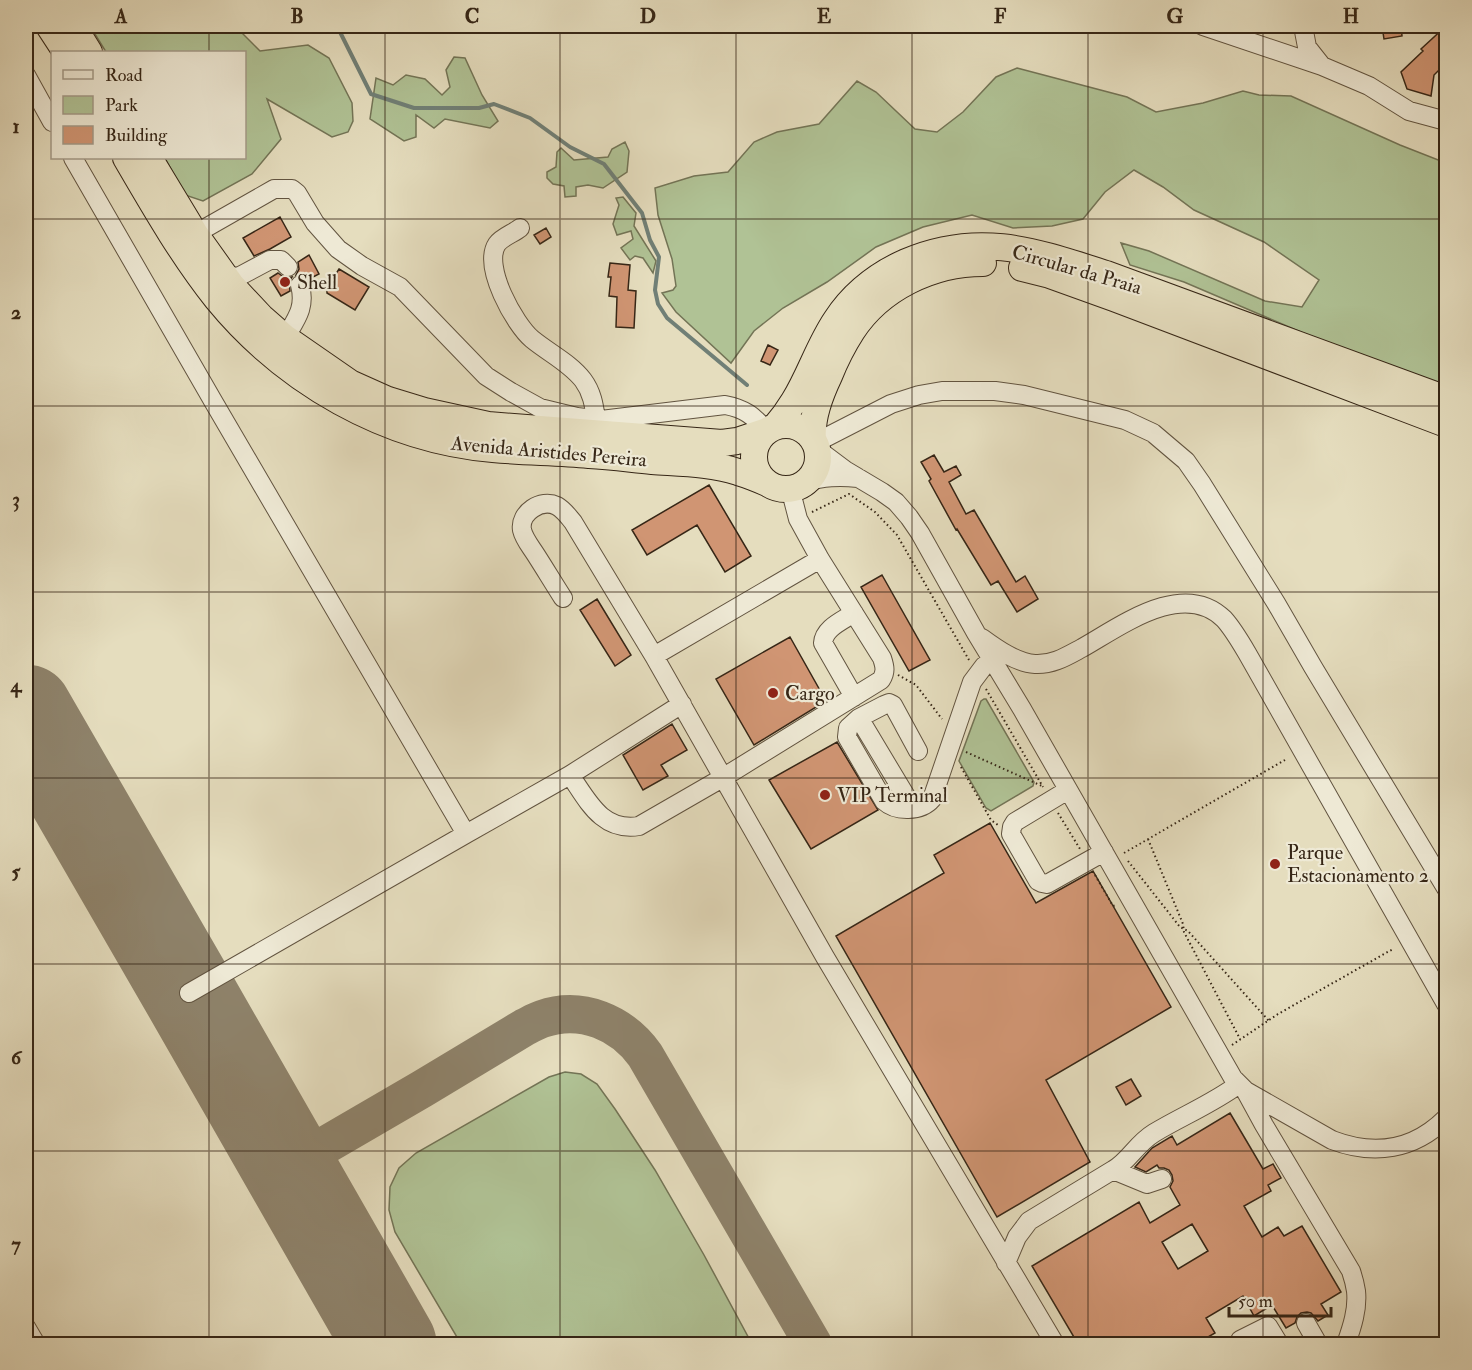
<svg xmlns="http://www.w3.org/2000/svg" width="1472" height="1370" font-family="'IM FELL Double Pica',serif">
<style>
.green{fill:#b0c295;stroke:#737456;stroke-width:1.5}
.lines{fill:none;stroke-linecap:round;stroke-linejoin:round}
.stream{stroke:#707f76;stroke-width:4}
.taxiway{stroke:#8e826a;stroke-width:38}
.runway{stroke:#8e826a;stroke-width:93}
.building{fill:#d09573;stroke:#362616;stroke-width:1.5;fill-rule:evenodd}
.minor-casing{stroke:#625440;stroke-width:20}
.highway-casing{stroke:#362616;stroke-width:28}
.path{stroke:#362616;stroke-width:2;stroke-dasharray:1.5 3;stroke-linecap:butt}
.minor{stroke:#eee9d5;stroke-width:18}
.highway{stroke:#e5ddbe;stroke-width:26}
.grid{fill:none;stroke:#362616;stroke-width:1.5;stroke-opacity:0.55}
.poi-dot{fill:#8f2418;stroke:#eee9d5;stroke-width:2}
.labels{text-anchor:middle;stroke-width:4.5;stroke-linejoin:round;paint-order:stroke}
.street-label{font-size:20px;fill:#362616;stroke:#eee9d5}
.poi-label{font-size:20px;fill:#362616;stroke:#eee9d5;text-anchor:start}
.neatline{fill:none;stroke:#362616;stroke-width:2}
.grid-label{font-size:20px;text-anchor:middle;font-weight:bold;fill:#362616}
</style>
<rect width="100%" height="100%" fill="#e5ddbe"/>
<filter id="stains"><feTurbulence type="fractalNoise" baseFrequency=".00333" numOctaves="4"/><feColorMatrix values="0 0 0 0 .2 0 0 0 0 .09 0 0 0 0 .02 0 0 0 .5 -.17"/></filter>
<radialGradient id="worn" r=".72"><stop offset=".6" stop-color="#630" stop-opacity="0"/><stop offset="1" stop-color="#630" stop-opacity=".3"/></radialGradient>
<!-- green -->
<path class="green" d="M90 26H237V28L260 51 308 45 329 58 352 103 353 121 348 132 332 137 267 99 281 139 252 174 203 201 185 195 165 158H244V52H106Z
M454 57 465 58 482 95 498 121 490 128 445 119 434 128 416 115V137L404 141 370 119 376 78 393 85 406 75 425 79 442 95 450 87 446 70Z
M1017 68 1127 97 1156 112 1203 103 1243 91 1259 95 1291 96 1400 145 1446 163V390L1315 338 1184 282 1130 265 1121 243 1149 251 1265 301 1302 307 1319 280 1264 242 1194 210 1163 187 1134 170 1105 192 1083 219 1052 226 1013 228 972 215 923 227 876 247 827 282 783 308 754 331 731 363 676 312 662 293 673 290 676 286 672 259 658 215 655 188 694 176 728 172 754 142 777 132 819 124 857 81 876 92 915 129 937 132 963 112 996 77Z
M625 142 629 151 627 172 603 188 588 185 576 187V196L565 197 564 186 553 184 547 178V172L556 167 557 152 561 148 574 160 608 157 612 149Z
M623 197 636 213 634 226 656 261 653 273 643 258 635 256 630 260 621 248 633 239 631 231 617 235 613 224 619 205 616 198Z
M984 699H986L1034 782 1033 786 991 811 986 808 959 761 981 701Z
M565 1072 581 1074 597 1084 615 1109 655 1170 704 1255 752 1344H461L395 1232 389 1210 390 1187 399 1168 416 1153 549 1077Z"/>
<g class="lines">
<!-- stream -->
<path class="stream" d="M337 26 371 94 414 108H479L494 104 530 118 570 147 604 164 642 213 650 240 659 257 655 290 658 304 667 318 747 385"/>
<!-- taxiway -->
<path class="taxiway" d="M288 1167 422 1089 525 1027C531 1024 536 1021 542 1019 582 1005 622 1023 645 1055L813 1344"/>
<!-- runway -->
<path class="runway" d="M26 711 189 993 390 1344"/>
</g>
<!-- building -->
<path class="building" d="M1382 26H1401L1402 36 1384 39Z
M1446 26V63L1434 75 1431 96 1407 89 1401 72 1423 51 1421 49Z
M280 217 291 237 270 249 254 256 243 238Z
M546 228 551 237 540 244 534 235Z
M309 255 319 274 309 279 303 274 296 275 299 269 298 262Z
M610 263 630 265 628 290 636 291 634 328 616 327 617 297 609 296 611 277H608Z
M339 269 369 287 355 310 327 293V288Z
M278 273 285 278 292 277 289 282 290 291 281 296 270 278Z
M768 345 778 350 770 365 761 361Z
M934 455 944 472 956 466 961 475 949 482 966 514 974 510 1016 582 1025 576 1038 599 1017 612 998 581 991 585 957 529 956 530 929 481 931 479 921 462Z
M709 485 751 556 725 572 697 525 647 555 632 530Z
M882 575 930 660 909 671 861 587Z
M597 599 631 655 615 666 580 610Z
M790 637 826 701 754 745 716 679Z
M672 724 687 750 661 765 668 776 643 790 623 755Z
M837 742 878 810 811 849 769 780Z
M990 823 1036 903 1093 871 1171 1007 1046 1080 1090 1162 997 1217 836 936 944 873 934 855Z
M1131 1079 1141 1096 1126 1105 1116 1087Z
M1230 1113 1263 1169 1273 1164 1281 1178 1268 1185 1271 1191 1244 1206 1262 1237 1278 1227 1284 1236 1302 1226 1341 1292 1321 1304 1328 1315 1318 1321 1311 1313 1307 1312 1301 1313 1297 1317 1295 1323 1286 1328 1272 1305 1254 1316 1243 1296 1206 1318 1215 1333 1196 1344H1078L1032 1266 1139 1202 1150 1223 1180 1205 1170 1187 1173 1181 1172 1175 1169 1170 1164 1168H1159L1157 1165 1146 1172 1135 1167 1152 1148 1172 1136 1177 1145ZM1192 1224 1208 1251 1178 1269 1162 1242Z"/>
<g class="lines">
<!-- minor casing -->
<g class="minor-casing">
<path id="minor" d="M1203 26 1322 66
M1303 26 1307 47 1322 66 1369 86 1409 111 1446 121
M26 75 52 122
M73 158 213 401 466 834 189 993
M520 228C514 233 502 237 497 244 482 266 515 325 532 339 549 353 570 363 583 380 592 392 594 405 596 419
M195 234 274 189H292L297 193 315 223 338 249 362 266 400 287 486 376 511 392 540 408 577 417 601 420 725 405C746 409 753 416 767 431
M223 275 238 277 270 260H281L288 267
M285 338C296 319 306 308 300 285
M815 443 891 404 919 395 942 391H995L1024 395 1125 420 1153 433 1186 461 1202 484 1276 603 1313 667 1446 888
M817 449 845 470 882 492 896 502 909 517 920 533 976 633 1022 709 1233 1078 1246 1091 1332 1140C1374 1156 1414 1150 1446 1118
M805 482C824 477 838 476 858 478
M563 598C554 584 545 569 536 555 531 547 524 539 522 530 519 513 541 498 557 506 564 510 568 516 573 522L654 656 825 957 1055 1344
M982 638C997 649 1017 663 1035 664 1053 665 1067 656 1082 648 1121 626 1183 579 1224 619 1233 629 1240 641 1247 653L1446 1004
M654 656 820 559
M854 697 823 643C824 628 842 621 854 613
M859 718 884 705 889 703 893 705 918 751
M570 775C588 801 602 832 639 826L724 777 881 680C886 672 885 667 882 658L820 559 798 519 790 488
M1068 790 1015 822 1012 827 1011 834 1038 881 1042 883 1047 884 1104 852
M913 808 859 718 848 728 847 737 884 801C896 812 921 812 932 799L972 682 984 666 992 660
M466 834 570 775 682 704
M1246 1092 1264 1125 1351 1271C1353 1277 1355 1284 1356 1291 1358 1309 1352 1327 1346 1344
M1162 1179 1147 1184 1113 1170C1129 1161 1136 1144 1154 1133 1182 1116 1212 1104 1239 1084
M1006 1263 1017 1237 1029 1221 1113 1170
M1306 1323 1318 1344
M26 1327 36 1344
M1240 1340 1268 1326 1279 1344"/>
</g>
<!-- highway casing -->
<g class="highway-casing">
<path id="highway" d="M49 26 66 52
M73 26 89 52
M126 158C154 206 182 255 217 299 285 382 386 440 493 449 525 452 557 452 589 455 610 456 631 459 652 461 680 463 711 463 738 472 748 475 758 479 767 483
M149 158 195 234 232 286 261 317 285 338 350 383 388 400 424 411 488 425 722 443 737 441 767 431
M1022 268 1050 275 1114 298 1446 424
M754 457a32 32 0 1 1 64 0a32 32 0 1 1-64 0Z
M775 427C782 419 788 411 794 401 810 375 819 345 836 320 853 294 877 275 906 262 979 231 1034 251 1106 274L1446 399
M813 439C811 418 820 395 829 376 835 361 843 345 852 331 880 288 932 263 983 263"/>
</g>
<!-- path -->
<path class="path" d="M812 512 849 494 875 512 897 535 969 660
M898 675 916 685 942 719
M986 689 1043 787
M966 752 1042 786
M961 767 991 820 998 825
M1058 813 1080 849
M1148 839 1183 924 1184 932 1240 1039
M1124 853 1285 760
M1128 861 1180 927 1188 931 1269 1021
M1095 875 1113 906 1116 905
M1232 1045 1278 1014 1393 949"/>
<!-- minor -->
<use href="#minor" class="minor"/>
<!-- highway -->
<use href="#highway" class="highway"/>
</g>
<!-- grid -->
<path class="grid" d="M209 26V52M385 26V1344M560 26V1344M736 26V1344M912 26V1344M1088 26V1344M1263 26V1344M209 158V1344M26 219H1446M26 406H1446M26 592H1446M26 778H1446M26 964H1446M26 1151H1446"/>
<!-- markers -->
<g class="poi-dot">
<circle cx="285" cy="282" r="6"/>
<circle cx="773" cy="693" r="6"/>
<circle cx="825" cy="795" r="6"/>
<circle cx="1275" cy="864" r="6"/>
</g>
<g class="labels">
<!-- street labels -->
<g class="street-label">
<text transform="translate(1077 269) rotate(16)" y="7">Circular da Praia</text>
<text transform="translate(549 451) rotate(5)" y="7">Avenida Aristides Pereira</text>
</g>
<!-- poi labels -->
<g class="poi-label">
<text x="297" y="289">Shell</text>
<text x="785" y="700">Cargo</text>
<text x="837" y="802">VIP Terminal</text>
<text x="1287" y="859">Parque<tspan x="1287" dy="23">Estacionamento 2</tspan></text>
</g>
</g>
<!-- margin -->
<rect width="1472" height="1370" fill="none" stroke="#e5ddbe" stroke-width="66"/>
<!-- legend -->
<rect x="51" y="51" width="195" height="108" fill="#eee9d5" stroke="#a49b89" stroke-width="1.5"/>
<rect x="63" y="70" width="30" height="9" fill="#eee9d5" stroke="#a49b89" stroke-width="1.5"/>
<text x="105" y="81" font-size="18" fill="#362616">Road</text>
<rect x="63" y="96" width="30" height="18" fill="#b0c295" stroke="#a49b89" stroke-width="1.5"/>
<text x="105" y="111" font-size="18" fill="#362616">Park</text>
<rect x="63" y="126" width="30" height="18" fill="#d09573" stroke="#a49b89" stroke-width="1.5"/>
<text x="105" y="141" font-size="18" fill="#362616">Building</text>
<!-- scale -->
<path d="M1229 1307v9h102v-9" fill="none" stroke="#362616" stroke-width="3"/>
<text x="1238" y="1307" font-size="18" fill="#362616" stroke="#eee9d5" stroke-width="4.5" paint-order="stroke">50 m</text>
<rect x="33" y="33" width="1406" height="1304" class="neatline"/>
<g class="grid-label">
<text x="121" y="23">A</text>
<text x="297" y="23">B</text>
<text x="472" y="23">C</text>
<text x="648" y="23">D</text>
<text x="824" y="23">E</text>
<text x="1000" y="23">F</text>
<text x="1175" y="23">G</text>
<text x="1351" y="23">H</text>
<text x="16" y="133">1</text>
<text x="16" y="319">2</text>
<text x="16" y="506">3</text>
<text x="16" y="692">4</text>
<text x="16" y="878">5</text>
<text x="16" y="1064">6</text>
<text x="16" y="1251">7</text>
</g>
<rect width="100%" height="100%" filter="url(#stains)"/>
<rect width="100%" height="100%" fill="url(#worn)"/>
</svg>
